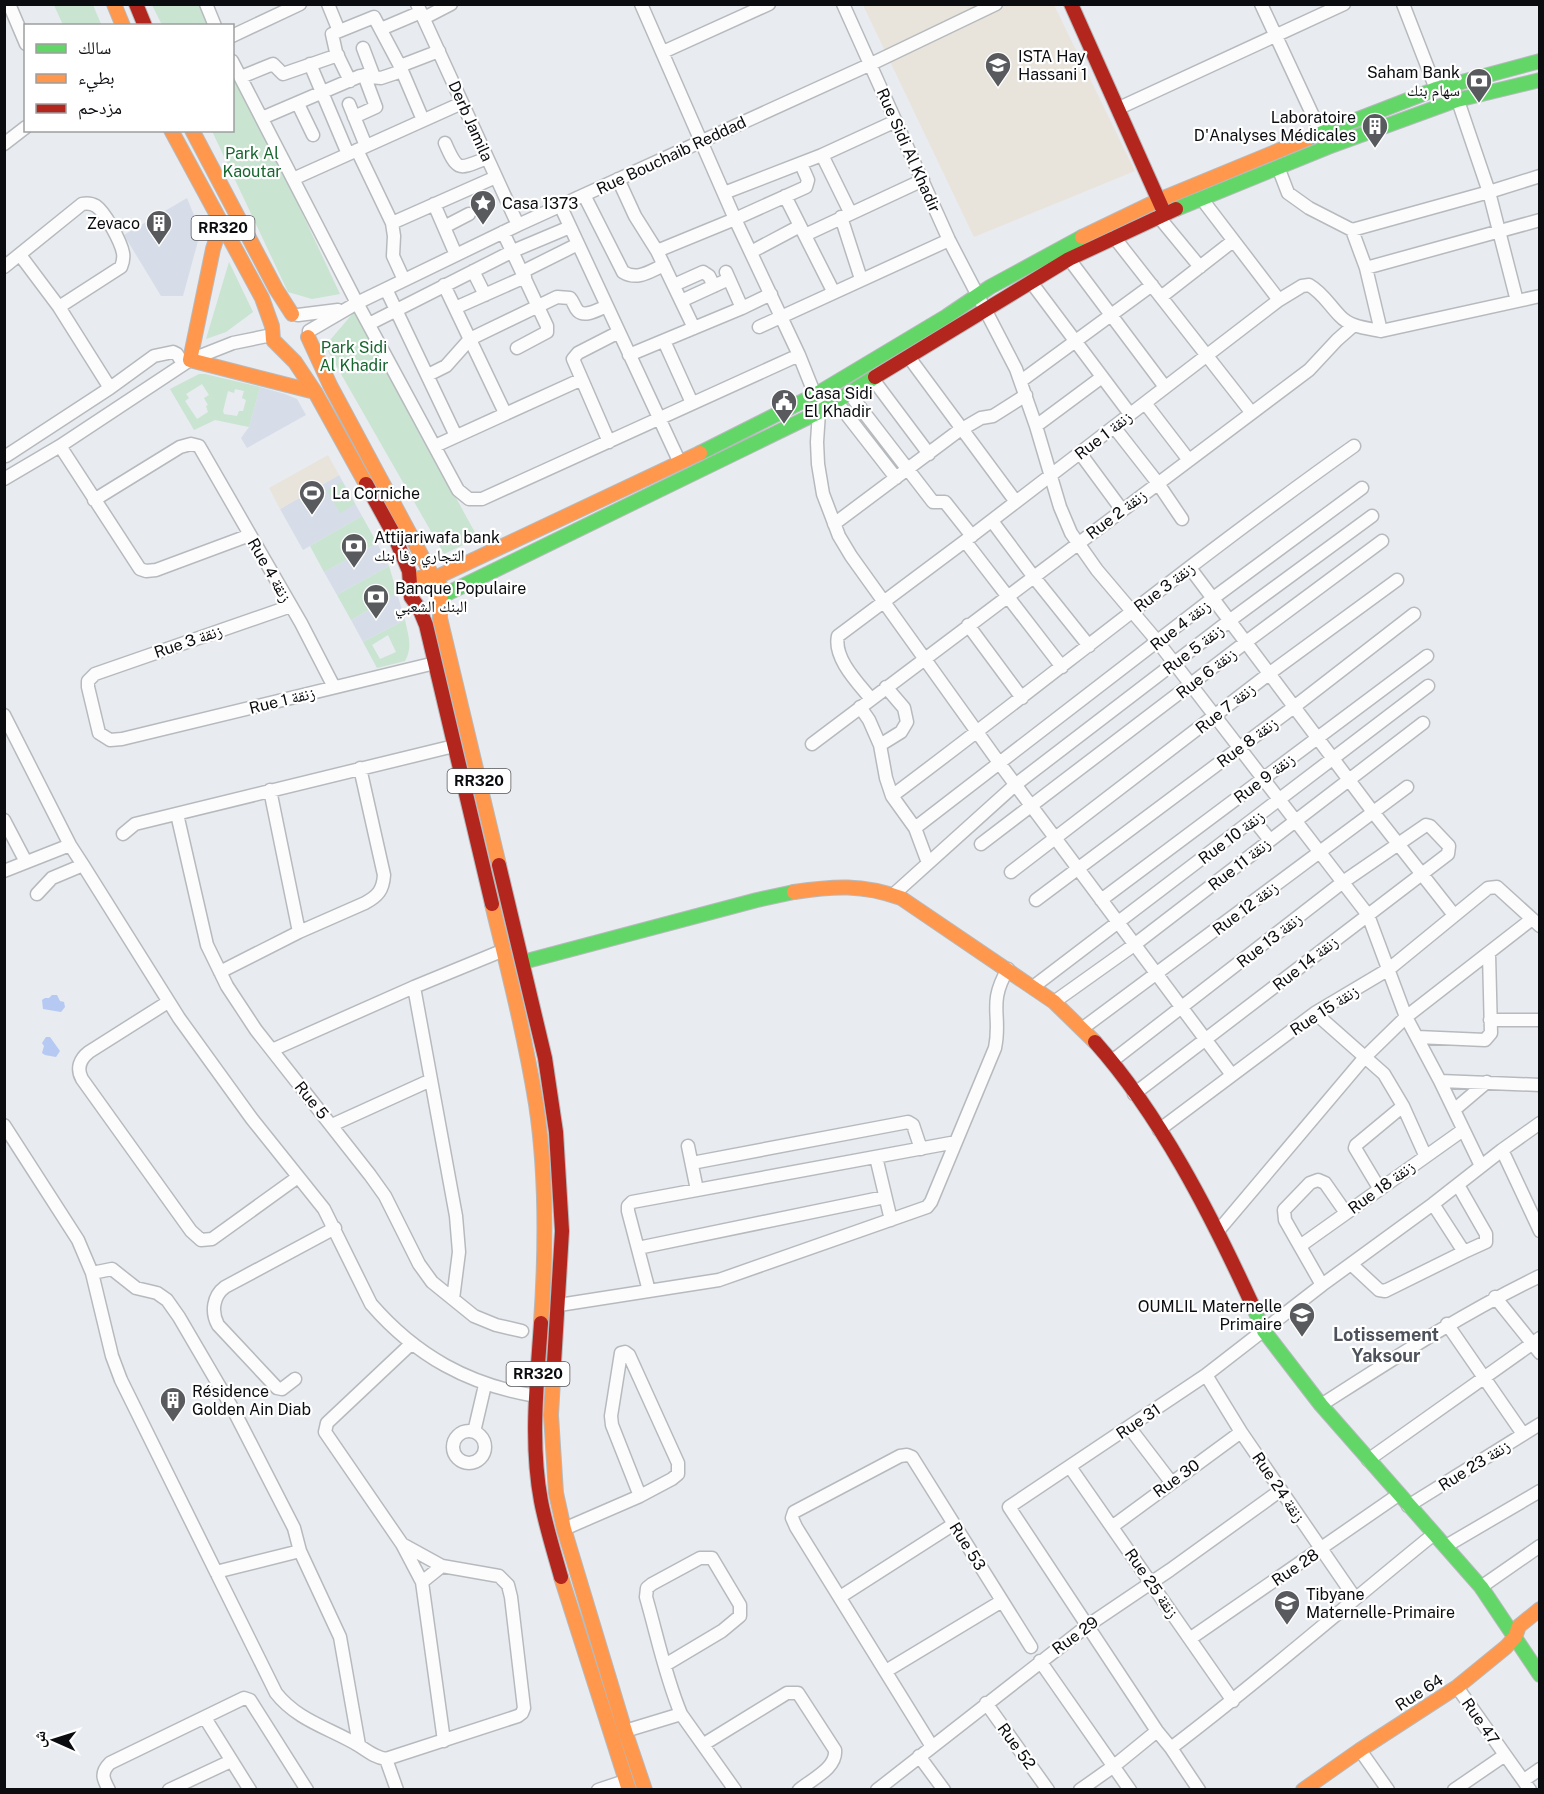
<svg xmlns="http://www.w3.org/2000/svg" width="1544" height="1794" font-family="'Public Sans','Noto Naskh Arabic',sans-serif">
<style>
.built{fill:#d6dde8}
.education{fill:#e9e4db}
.green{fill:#c9e4d0;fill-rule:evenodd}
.water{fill:#b5c9f2}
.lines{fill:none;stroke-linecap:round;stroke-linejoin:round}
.street-casing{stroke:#b7babd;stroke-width:15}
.fast-casing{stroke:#b7babd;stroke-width:16}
.slow-casing{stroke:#b7babd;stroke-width:16}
.jam-casing{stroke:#b7babd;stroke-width:16}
.street{stroke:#fcfcfd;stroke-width:12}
.fast{stroke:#63d668;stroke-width:14}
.slow{stroke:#ff974d;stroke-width:14}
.jam{stroke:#b3261e;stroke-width:14}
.labels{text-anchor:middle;stroke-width:4.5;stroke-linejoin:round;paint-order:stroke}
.shield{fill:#fff;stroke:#545557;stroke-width:1.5}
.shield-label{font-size:15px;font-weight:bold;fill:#0a0c0f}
.poi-label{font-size:16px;fill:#0a0c0f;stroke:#fff;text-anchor:start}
.street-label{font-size:16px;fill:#0a0c0f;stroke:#fff}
.park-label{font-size:16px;fill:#16662e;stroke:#fff}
.neighbourhood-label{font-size:18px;font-weight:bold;fill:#4e535b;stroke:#fff}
</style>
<rect width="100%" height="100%" fill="#e8ebf0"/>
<!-- built -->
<path class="built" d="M187 198 198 225V241L183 296H161L124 235Z
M260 387 285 394 297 399 306 415 247 448 241 438 249 427Z
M339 475 362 516 303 550 280 509Z
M377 543 389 566 337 595 324 572Z
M397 593 405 620 363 642 351 620Z"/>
<!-- education -->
<path class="education" d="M863 5H1054L1135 171 974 237Z
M328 455 339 475 280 509 269 488Z"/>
<!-- green -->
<path class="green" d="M54 5H93L101 24 96 25H63Z
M152 5H204L214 25H162Z
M233 65 340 294 312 299 288 292 212 131 232 130Z
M229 262 253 312 226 332 206 339Z
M354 312 478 538 444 554 325 346Z
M199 374H205L260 387 249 427 215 420 194 430 170 389ZM202 384 209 395 204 398 208 405 206 406 208 412 197 419 185 401 189 398 186 394ZM235 389 244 391 242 398 246 400 243 411H239L237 416 224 414 223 411 228 391 234 393Z
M342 482 355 504 340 513 327 490Z
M362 516 377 543 324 572 310 546Z
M389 566 397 593 351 620 337 595Z
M405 620C408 635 413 647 405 661L377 668 363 642ZM388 635 396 652 380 659 372 645Z"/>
<!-- water -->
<path class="water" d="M52 995H57L60 1001 64 1002 65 1007 61 1012 43 1009 42 1000 45 998H49Z
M46 1037H50L60 1051 56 1057 45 1055 42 1053 44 1046 42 1043Z"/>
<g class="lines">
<!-- street casing -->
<g class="street-casing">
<path id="street" d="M9 4 26 44
M206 4 215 26
M328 4 339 31
M417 4 518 225
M641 4 735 219 799 355 815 395 819 412 817 442 818 464 823 494 839 536 851 556 1000 764 1232 1075
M843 4 949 240 1016 369 1036 426 1060 507 1071 533 1097 570 1158 642 1368 915 1406 1017 1440 1081 1481 1166
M1261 4 1321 133
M1403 4 1436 89
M424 18 451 4
M381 29 421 12
M232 36 300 4
M363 48 374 77
M663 52 769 4
M232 61 357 303 458 490 469 499H482L799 355
M310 64 348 154
M400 66 439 51
M241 77 273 64 283 74 338 55
M350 81 336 52 332 34 374 17 400 66 423 120
M1455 92 1489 192 1517 301
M298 104 313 135
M349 104 366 146
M1119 108 1344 4
M354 117 376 107 364 75
M262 118 360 76 381 78 402 71
M445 143C458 173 459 169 487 158
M4 144 26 127
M357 150 392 223 394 236 393 256 404 280
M822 155 850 212
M1278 167 1288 193 1309 208 1352 230 1366 268 1381 331 1540 296
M293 179 462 103
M618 179 635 216 657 251 694 328
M724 193 822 155 896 121
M584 195 623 272C638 281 650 271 664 265
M785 196 833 291
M1201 198 1279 300
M434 204 456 255
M560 205 680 463
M1158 216 1200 267
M841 217 861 279
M392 223 496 177
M444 227 469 214
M1352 230 1489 192 1540 176
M503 232 547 326V332L517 348
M805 235 923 180
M1114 237 1251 412
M657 251 735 219 806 187 808 180 801 164
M751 252 800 226
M20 255 59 307 110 388
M1069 259 1165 387
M4 267 82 204C87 203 91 203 96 206 105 212 121 242 123 253 124 258 123 262 121 267L59 307
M1366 268 1540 220
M473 271 485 295
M522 272 578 244
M726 272 742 308 771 294
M1031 282 1130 414
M444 285 505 413
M674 285 703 272 709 276 714 286
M386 289 456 436
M1161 297 1233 241
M681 301 729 279
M455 308 525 277
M298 315 338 310
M369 324 513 251 570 227
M759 327 949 240
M309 331 357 303 518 225 871 64 996 4
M664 341 692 403
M629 355 742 308
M908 356 1016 502
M428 375 446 366 470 339 557 297 570 298C574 302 574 307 578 311 585 318 599 309 607 306
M872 378 929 454
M1021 381 1152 285
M849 393 933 502H945L972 536
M836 401 896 478
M1145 403 1188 459
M1036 426 1102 377
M1114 427 1157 482 1182 519
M609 442 573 359 578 353 619 332
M60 446 140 569 146 571 156 570 250 535
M435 446 580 380
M1080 453 1122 510
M6 456 110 388 154 356 173 352 177 354 183 364
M4 479 60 446 190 360 233 343 272 335
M94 500 180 447 191 444 199 446 301 623 334 687
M992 521 1033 576 1089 646
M834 524 957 432 981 418 993 416 1026 395
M965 541 1062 667
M1190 568 1373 812 1454 915
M291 606 95 674 88 681V687L99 733 110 740 122 739 435 663
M968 625 1022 698
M871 699C858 683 833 658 838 636L965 541 1279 300 1302 286 1309 285C1323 293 1329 305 1340 316 1350 327 1366 328 1381 331
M860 707 869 720 880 745 886 778 892 796 915 828 928 863
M4 715 70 845 83 865 179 1018 252 1119 324 1209 371 1304C416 1356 469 1385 536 1396
M812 744 1309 370 1337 340 1354 325
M880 745 901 732 907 722 904 708 886 687
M270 790 299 932
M892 796C1047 680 1196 558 1354 446
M177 814 207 945 227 986 256 1030 370 1175 385 1196 419 1264 432 1282 474 1316 496 1325 522 1331
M4 820 26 862
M1254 820 1270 840
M915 828 1212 599 1362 488
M123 834 135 824 454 746
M981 844 1246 642 1382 541
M4 871 70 845
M1011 872 1270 673 1397 580
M37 894 52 878 83 865
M894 894 1015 785 1229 621 1372 516
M1036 900 1294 707 1414 614
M1101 900 1427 656
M220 972 299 932 365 903C378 896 383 890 384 875L360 768
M414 987 456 1216 459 1252 453 1299
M1033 987 1428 686
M168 1002 89 1052C80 1059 76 1068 82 1079L191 1231 201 1240 212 1239 298 1177
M1054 1002 1134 945 1423 723
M1315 1013 1384 1074 1403 1106 1425 1155
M1490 1020H1540
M1083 1028 1407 787
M1417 1037 1485 1040 1491 1033 1489 954
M272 1050 414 987 504 950
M1112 1061 1343 882 1426 825 1430 826 1449 846 1448 854 1134 1094
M1440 1081 1540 1085
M1454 1110 1487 1082
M4 1125 78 1240 92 1273 112 1356 121 1380 276 1693C297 1720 329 1728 358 1745 368 1751 374 1757 386 1759L518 1716 522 1713 524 1708 511 1597 508 1585 499 1576 442 1566 402 1544
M332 1125 431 1080
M1159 1130 1315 1013 1389 969 1488 888 1497 887 1540 926
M688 1146 697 1190
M1502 1150 1540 1231
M876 1157 891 1220
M692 1163 908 1122 913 1125 921 1149
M1379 1188 1355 1148 1356 1145 1403 1106
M1433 1204 1464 1252 1486 1242V1234L1458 1185
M1218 1231 1365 1057 1406 1017 1532 919
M1300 1246 1463 1130
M638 1248 885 1197
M1351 1264 1379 1290 1385 1291 1464 1252
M92 1273 112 1269 136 1288 157 1293 167 1300 179 1317 234 1411 294 1528 300 1551 340 1637 359 1745
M1322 1285 1285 1220 1284 1210 1310 1183 1318 1180 1325 1183 1346 1213
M649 1291 628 1211V1206L632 1202 956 1142
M1495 1297 1540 1353
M559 1305 719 1280 927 1207 931 1202 995 1048C1002 1015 987 1004 1008 969
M1447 1324 1523 1434
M412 1343 327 1423 325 1432 402 1544 422 1582 444 1741
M1206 1375 1241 1432 1355 1598
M295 1379 282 1389 277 1388 218 1325C211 1312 213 1296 225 1287L335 1228
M1321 1405C1393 1359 1463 1313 1540 1276
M1129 1427 1171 1482
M453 1447a16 16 0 1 1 32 0a16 16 0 1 1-32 0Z
M474 1432 485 1385
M1368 1460 1540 1338
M1070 1467 1233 1701
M1408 1506 1540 1424
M1113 1526 1241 1432
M564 1529 640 1496 672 1479 678 1474V1463L629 1355 625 1352 621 1353 611 1416 612 1425 640 1496
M1446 1546 1540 1491
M216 1572 300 1551
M422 1582 442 1566
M1481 1587 1540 1546
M840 1597 954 1524
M1191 1638 1398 1495
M1040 1661 1130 1790
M665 1665 722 1631 740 1616V1605L712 1558H700L652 1584 647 1588 646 1597C657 1635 665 1676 681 1714L735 1790
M886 1671 1002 1601
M1457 1687 1530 1790
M986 1703 1048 1790
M205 1718 250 1790
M625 1731 681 1714
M704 1744 787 1693H798L835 1750C837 1768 812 1779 799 1790
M931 1745 796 1527 792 1518 794 1512 900 1456 907 1455 912 1457 1031 1647
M1171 1748C1261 1680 1346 1605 1434 1534
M1360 1750 1388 1790
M919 1756 944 1790
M386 1759 397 1790
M1524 1780 1540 1769
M109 1790C103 1779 100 1773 110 1763L244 1698 250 1700 307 1790
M169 1790 231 1761
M598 1790 625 1781
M877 1790 1087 1626 1170 1570 1281 1490
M1080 1790 1114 1766 1157 1731
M1199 1790 1171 1748 1157 1731 1009 1507 1206 1375 1322 1285 1433 1204 1502 1150 1540 1123
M1454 1790 1505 1755"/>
</g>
<!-- fast casing -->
<g class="fast-casing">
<path id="fast" d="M1309 138 1436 89 1540 61
M1176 209 1328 147 1457 100 1540 80
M700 453 815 395 947 316 990 287 1082 237
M442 596 819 412 875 377
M523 962 757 900 794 892
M1251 1302 1264 1331 1321 1405 1481 1587 1540 1675"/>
</g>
<!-- slow casing -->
<g class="slow-casing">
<path id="slow" d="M114 4 123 26
M171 130 262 298 272 326 273 340 295 362 315 392 366 484
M192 130 276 289 292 314
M221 224 213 249 190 360 315 392
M1082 237 1159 200 1309 138
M308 337 330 385 433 577
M435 578 700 453
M411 587C416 577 422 576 432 577L440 585V618L499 865
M794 892C834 886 862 884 901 898L1054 1002 1095 1042
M492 904C508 970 525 1036 536 1104 547 1176 546 1250 541 1323
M554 1363 551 1415 556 1493 564 1529 625 1731 645 1790
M561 1577 629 1790
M1303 1790 1360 1750 1457 1687 1506 1647 1515 1637 1519 1626 1540 1609"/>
</g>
<!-- jam casing -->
<g class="jam-casing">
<path id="jam" d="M136 4 145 26
M1071 4 1163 210
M875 377 1069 259 1176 209
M366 484 393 533 409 571 411 597 419 608 426 625 492 904
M499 865 545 1058 556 1132 562 1231 554 1363
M1095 1042C1160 1115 1210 1213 1251 1302
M541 1323C537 1382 530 1442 541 1501 546 1527 554 1552 561 1577"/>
</g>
<!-- street -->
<use href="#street" class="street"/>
<!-- fast -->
<use href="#fast" class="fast"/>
<!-- slow -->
<use href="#slow" class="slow"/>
<!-- jam -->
<use href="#jam" class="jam"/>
</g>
<!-- icons -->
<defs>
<g id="university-pin" transform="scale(1.35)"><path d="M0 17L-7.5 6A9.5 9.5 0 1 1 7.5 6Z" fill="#585a5e" stroke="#fff"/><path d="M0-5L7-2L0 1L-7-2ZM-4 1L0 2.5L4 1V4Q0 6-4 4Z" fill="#fff"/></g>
<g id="bank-pin" transform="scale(1.35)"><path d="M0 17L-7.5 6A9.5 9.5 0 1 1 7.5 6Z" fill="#585a5e" stroke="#fff"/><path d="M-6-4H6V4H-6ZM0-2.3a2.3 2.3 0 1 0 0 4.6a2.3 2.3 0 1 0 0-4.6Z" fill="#fff"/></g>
<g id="building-pin" transform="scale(1.35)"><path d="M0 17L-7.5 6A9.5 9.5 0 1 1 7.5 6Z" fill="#585a5e" stroke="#fff"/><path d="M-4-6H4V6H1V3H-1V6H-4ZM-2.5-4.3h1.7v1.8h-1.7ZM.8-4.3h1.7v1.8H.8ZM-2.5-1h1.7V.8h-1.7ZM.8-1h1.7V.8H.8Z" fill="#fff"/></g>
<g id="sight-pin" transform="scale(1.35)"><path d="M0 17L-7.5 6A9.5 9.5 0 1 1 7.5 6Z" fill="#585a5e" stroke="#fff"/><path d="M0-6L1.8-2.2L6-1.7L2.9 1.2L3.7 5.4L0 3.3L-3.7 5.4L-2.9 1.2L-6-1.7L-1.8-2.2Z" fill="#fff"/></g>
<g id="civic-pin" transform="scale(1.35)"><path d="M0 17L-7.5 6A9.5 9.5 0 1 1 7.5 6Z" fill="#585a5e" stroke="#fff"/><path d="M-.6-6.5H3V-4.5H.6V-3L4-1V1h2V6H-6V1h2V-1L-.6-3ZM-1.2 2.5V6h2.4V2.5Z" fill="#fff"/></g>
<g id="stadium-pin" transform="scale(1.35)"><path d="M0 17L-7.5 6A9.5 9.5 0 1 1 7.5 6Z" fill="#585a5e" stroke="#fff"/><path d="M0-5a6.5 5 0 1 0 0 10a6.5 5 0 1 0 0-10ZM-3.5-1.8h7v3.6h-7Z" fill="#fff"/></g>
<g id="school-pin" transform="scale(1.35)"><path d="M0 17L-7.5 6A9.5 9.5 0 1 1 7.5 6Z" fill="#585a5e" stroke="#fff"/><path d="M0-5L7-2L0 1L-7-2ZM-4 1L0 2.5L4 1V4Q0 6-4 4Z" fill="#fff"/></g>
</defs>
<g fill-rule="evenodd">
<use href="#university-pin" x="998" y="65"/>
<use href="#bank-pin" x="1479" y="81"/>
<use href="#building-pin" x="1375" y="126"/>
<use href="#sight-pin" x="483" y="203"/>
<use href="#building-pin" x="159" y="223"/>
<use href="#civic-pin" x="784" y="402"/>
<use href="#stadium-pin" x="312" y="493"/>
<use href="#bank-pin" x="354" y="546"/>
<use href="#bank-pin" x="376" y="597"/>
<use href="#school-pin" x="1302" y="1315"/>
<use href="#building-pin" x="173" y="1400"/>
<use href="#school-pin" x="1287" y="1603"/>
</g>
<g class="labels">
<!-- shield labels -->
<g class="shield">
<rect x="191.5" y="216" width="63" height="24" rx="4.5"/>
<rect x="447.5" y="769" width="63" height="24" rx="4.5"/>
<rect x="506.5" y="1362" width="63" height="24" rx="4.5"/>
</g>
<g class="shield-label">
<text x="223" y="233">RR320</text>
<text x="479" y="786">RR320</text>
<text x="538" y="1379">RR320</text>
</g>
<!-- poi labels -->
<g class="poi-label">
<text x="1018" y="62">ISTA Hay<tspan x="1018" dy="18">Hassani 1</tspan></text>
<text x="1460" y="78" text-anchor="end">Saham Bank<tspan x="1460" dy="18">سهام بنك</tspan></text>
<text x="1356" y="123" text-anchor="end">Laboratoire<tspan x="1356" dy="18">D'Analyses Médicales</tspan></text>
<text x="502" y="209">Casa 1373</text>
<text x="140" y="229" text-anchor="end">Zevaco</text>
<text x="804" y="399">Casa Sidi<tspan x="804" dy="18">El Khadir</tspan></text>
<text x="332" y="499">La Corniche</text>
<text x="374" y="543">Attijariwafa bank<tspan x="374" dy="18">التجاري وفا بنك</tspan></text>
<text x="395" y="594">Banque Populaire<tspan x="395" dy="18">البنك الشعبي</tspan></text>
<text x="1282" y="1312" text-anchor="end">OUMLIL Maternelle<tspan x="1282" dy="18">Primaire</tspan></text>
<text x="192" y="1397">Résidence<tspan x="192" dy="18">Golden Ain Diab</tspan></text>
<text x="1306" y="1600">Tibyane<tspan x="1306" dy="18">Maternelle-Primaire</tspan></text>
</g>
<!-- street labels -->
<g class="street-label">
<text transform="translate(471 121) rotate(66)" y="6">Derb Jamila</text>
<text transform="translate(909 150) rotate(66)" y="6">Rue Sidi Al Khadir</text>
<text transform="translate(671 155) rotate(-25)" y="6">Rue Bouchaib Reddad</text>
<text transform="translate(1103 435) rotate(-38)" y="6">Rue 1 زنقة</text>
<text transform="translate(1116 514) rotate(-37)" y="6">Rue 2 زنقة</text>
<text transform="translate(270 570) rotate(60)" y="6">Rue 4 زنقة</text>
<text transform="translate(1164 587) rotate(-37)" y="6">Rue 3 زنقة</text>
<text transform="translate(1180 625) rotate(-38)" y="6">Rue 4 زنقة</text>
<text transform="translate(188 641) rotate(-19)" y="6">Rue 3 زنقة</text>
<text transform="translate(1193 649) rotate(-37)" y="6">Rue 5 زنقة</text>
<text transform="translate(1206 673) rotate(-38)" y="6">Rue 6 زنقة</text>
<text transform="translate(282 700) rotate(-14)" y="6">Rue 1 زنقة</text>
<text transform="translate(1225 708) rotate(-38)" y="6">Rue 7 زنقة</text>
<text transform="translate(1247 742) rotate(-37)" y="6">Rue 8 زنقة</text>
<text transform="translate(1264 778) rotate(-37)" y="6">Rue 9 زنقة</text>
<text transform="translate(1231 837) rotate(-37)" y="6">Rue 10 زنقة</text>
<text transform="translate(1239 864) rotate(-38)" y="6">Rue 11 زنقة</text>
<text transform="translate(1245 908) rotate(-37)" y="6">Rue 12 زنقة</text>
<text transform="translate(1269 940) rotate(-38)" y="6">Rue 13 زنقة</text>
<text transform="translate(1305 963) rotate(-38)" y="6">Rue 14 زنقة</text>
<text transform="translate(1324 1010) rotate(-33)" y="6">Rue 15 زنقة</text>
<text transform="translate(312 1100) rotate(51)" y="6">Rue 5</text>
<text transform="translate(1381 1187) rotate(-36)" y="6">Rue 18 زنقة</text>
<text transform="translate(1138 1421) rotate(-34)" y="6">Rue 31</text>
<text transform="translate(1474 1465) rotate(-32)" y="6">Rue 23 زنقة</text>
<text transform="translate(1176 1478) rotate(-36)" y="6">Rue 30</text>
<text transform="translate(1279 1487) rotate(56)" y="6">Rue 24 زنقة</text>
<text transform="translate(968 1546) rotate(58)" y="6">Rue 53</text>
<text transform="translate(1295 1567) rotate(-34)" y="6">Rue 28</text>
<text transform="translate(1152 1583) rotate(55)" y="6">Rue 25 زنقة</text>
<text transform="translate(1075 1635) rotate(-36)" y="6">Rue 29</text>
<text transform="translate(1419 1692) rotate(-33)" y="6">Rue 64</text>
<text transform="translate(1481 1721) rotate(55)" y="6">Rue 47</text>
<text transform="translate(1017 1746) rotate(54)" y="6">Rue 52</text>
</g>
<!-- park labels -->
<g class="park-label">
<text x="252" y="159">Park Al<tspan x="252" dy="18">Kaoutar</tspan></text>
<text x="354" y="353">Park Sidi<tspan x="354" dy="18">Al Khadir</tspan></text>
</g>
<!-- neighbourhood labels -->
<g class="neighbourhood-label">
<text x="1386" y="1341">Lotissement<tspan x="1386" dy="21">Yaksour</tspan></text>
</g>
</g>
<!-- border -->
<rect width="1544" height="1794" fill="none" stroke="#0a0c0f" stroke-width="12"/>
<!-- legend -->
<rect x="24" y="24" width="210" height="108" fill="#ffffff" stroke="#9d9e9f" stroke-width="1.5"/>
<rect x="36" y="44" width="30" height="9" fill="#63d668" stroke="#9d9e9f" stroke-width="1.5"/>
<text x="78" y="54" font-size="18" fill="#0a0c0f">سالك</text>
<rect x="36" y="74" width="30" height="9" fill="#ff974d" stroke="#9d9e9f" stroke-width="1.5"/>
<text x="78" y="84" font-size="18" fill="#0a0c0f">بطيء</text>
<rect x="36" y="104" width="30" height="9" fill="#b3261e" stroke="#9d9e9f" stroke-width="1.5"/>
<text x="78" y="114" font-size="18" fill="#0a0c0f">مزدحم</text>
<!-- north arrow -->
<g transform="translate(54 1740) rotate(273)" stroke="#ffffff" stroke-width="4.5" paint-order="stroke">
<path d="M0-4.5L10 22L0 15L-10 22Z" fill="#0a0c0f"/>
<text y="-9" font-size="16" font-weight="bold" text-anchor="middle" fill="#0a0c0f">ش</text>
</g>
</svg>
